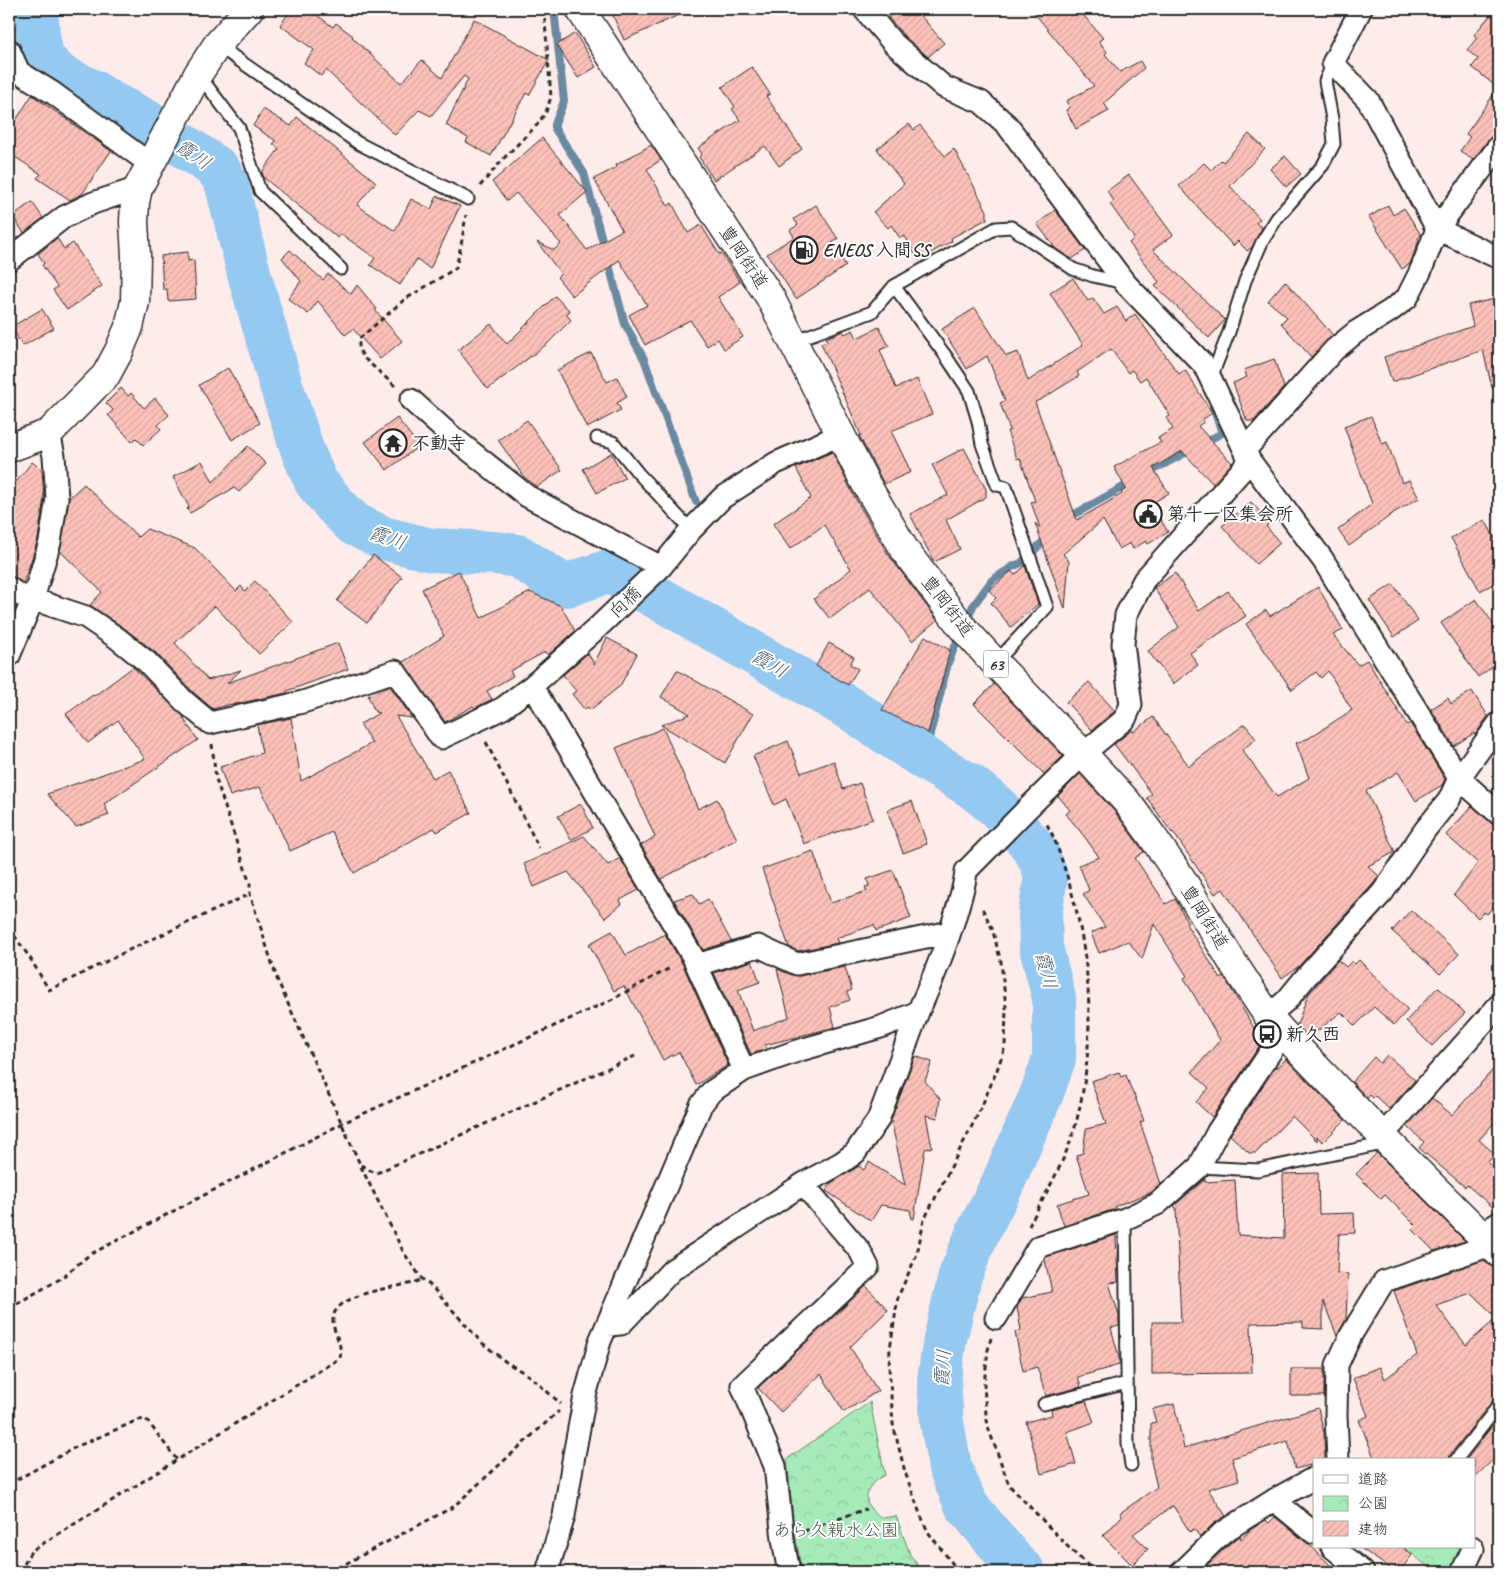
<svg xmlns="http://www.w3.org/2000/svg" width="1508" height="1581" font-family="Caveat,'Klee One',sans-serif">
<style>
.park{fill:url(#park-crowns);stroke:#688b71}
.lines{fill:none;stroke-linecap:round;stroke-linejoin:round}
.stream{stroke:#6a8aa2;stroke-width:8}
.river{stroke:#94c9f2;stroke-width:44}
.building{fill:url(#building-hatch);stroke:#2b2b2b;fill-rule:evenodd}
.service-casing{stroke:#2b2b2b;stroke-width:15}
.minor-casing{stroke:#2b2b2b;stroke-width:25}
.tertiary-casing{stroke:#2b2b2b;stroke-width:31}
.primary-casing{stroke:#2b2b2b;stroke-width:31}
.path{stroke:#2b2b2b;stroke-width:3;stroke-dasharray:5 4;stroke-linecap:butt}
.service{stroke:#fff;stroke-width:11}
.minor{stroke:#fff;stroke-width:21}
.tertiary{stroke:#fff;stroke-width:28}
.primary{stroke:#fff;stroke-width:28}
.labels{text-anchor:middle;stroke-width:4;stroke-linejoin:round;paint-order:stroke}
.shield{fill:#fff;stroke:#6b6b6b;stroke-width:1}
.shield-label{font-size:16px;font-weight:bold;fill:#2b2b2b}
.poi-label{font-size:18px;font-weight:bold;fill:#2b2b2b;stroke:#fff;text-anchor:start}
.street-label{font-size:18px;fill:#2b2b2b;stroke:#fff}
.park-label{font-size:18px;fill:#4a5b4e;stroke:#fff}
.water-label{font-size:19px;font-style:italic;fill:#4a5a67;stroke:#fff}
</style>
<defs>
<pattern id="park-crowns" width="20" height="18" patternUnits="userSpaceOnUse" patternTransform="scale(1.25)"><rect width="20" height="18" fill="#a6ebb7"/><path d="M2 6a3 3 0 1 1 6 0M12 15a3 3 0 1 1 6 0" fill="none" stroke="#8fca9e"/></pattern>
<pattern id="building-hatch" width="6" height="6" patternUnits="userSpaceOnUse" patternTransform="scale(1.25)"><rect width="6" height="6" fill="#fdc1b9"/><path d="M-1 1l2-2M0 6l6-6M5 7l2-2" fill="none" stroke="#d9a69f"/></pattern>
</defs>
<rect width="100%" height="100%" fill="#feecea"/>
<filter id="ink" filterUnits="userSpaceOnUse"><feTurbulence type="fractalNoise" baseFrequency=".02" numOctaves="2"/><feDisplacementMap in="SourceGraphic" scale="10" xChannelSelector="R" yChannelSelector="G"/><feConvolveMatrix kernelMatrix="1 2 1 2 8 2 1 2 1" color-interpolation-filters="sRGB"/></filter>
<g filter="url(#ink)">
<!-- park -->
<path class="park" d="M870 1402 885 1475C863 1484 860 1507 882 1518L896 1516 911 1557 924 1572H803L800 1563 794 1526 787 1459Z
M1404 1547H1461L1452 1572H1434Z"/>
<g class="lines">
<!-- stream -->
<path class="stream" d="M554 9 564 101 555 124V129L584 173 625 324 644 359 696 502
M27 41 38 34
M1146 474 1222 433 1213 407
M1068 518 1132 482
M966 621 973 606 992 580 1012 567 1021 563 1049 536
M924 758 948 663 960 634"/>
<!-- river -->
<path class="river" d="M36 9 38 34 42 58 60 76 92 91 111 103 148 122 217 168 226 182 250 277 280 382 303 452 316 482 336 506 354 524 383 538 431 550 495 553 518 556 559 583 568 585 609 571 669 604 854 711 924 758 971 786 997 807 1030 843 1039 857 1046 876 1040 914 1041 947 1054 998V1059L1042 1093 1002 1185 977 1234 960 1276 945 1339 939 1380 942 1423 950 1467 966 1505 1016 1565 1024 1572"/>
</g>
<!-- building -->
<path class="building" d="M292 9H309L333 27 336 23 353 36 352 37 401 83 422 60 442 78 474 19 549 60 529 95 526 93 491 156 466 142 468 138 446 125 468 79 464 76 431 116 419 110 395 135 326 70 321 76 304 63 314 50 280 25Z
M610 9H692L624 40Z
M898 9H915L944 43 928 57 906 38 888 17Z
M1031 9H1078L1103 38 1099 41 1107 52 1105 54 1120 72 1140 61 1144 68 1104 103 1109 111 1076 129 1066 110 1070 108 1066 101 1094 86Z
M1495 9H1499V128L1495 134 1489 139 1473 160 1460 151 1470 137 1466 134 1498 88 1472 67 1478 59 1467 50 1477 38 1474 35Z
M575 33 596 67 578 78 557 45Z
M752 67 770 94 766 96 802 149 779 166 765 146 714 180 699 157 702 154 698 148 740 120 732 109 735 107 722 87Z
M32 95 111 151 82 194 70 200 37 178 41 174 9 153V131Z
M263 109 291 126 297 117 376 182 357 205 395 231 411 199 431 209 437 196 460 206 430 269 417 259 400 285 370 265 375 258 341 234 338 238 264 178 262 172 279 149 273 144 276 141 253 126Z
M909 124 914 130 920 125 945 156 954 149 987 211V219L951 238 952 241 918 260 905 236 900 238 891 225 888 228 873 212 904 184 877 149Z
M1249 134 1265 149 1230 186 1260 219 1256 223 1262 228 1252 247 1247 251 1238 241 1233 246 1179 186 1204 163 1211 170 1221 160 1223 162Z
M542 138 587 192 560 215 587 250 622 230 594 179 617 167 616 165 651 145 661 160 647 169 668 206 672 203 688 233 701 225 719 254 721 253 740 282 718 297 743 337 724 349 718 339 707 346 690 320 645 345 629 315 647 305 619 260 572 296 557 277 561 274 537 242 554 250 561 244 516 193 507 201 492 182Z
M1285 156 1301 174 1286 187 1270 169Z
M1129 175 1173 235 1153 250 1225 320 1209 338 1155 286 1159 282 1129 243 1134 238 1110 204 1114 201 1107 191Z
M32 202 43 218 24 233 12 216Z
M816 205 838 239 832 243 846 266 796 299 767 254 794 237 790 230 798 225 794 219Z
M1388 205 1393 215 1404 208 1421 235 1418 238 1419 240 1410 264 1402 269 1369 217Z
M1055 210 1085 250 1072 259 1056 249 1037 224Z
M57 238 64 249 73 243 102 286 67 310 53 290 57 287 42 265 44 263 38 254Z
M290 250 323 280 328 274 351 294 357 285 377 309 375 310 402 341 380 359 353 329 345 335 318 301 308 314 288 299 301 281 282 258Z
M188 252V261L194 260 196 299 168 301 167 289H163L161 256 168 255V254Z
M1073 278 1088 301 1093 298 1104 314 1117 307 1126 321 1135 314 1179 374 1185 370 1212 413 1202 420 1204 422 1198 426 1232 463 1213 484 1182 451 1153 468 1169 493 1151 504 1168 532 1148 544 1146 541 1133 549 1130 543 1119 549 1103 520 1063 554 1069 561 1065 609 1035 523 1040 528 1031 502 1035 501 1020 458 1017 459 1007 431 1010 430 1000 403 1005 401 987 356 967 369 942 329 975 308 1006 356 1018 352 1028 381 1083 345 1050 293ZM1111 349 1128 373 1132 370 1140 381 1146 377 1170 416 1166 418 1173 429 1158 438 1161 442 1114 467 1126 489 1121 492 1122 494 1077 520 1035 402 1042 399 1079 376 1077 372Z
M1285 281 1333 335 1311 357 1281 323 1287 317 1268 301Z
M555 296 570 311 566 314 571 320 547 344 488 389 458 350 491 324 507 344Z
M1499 298V387L1492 388 1483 350 1392 382 1384 357 1473 326 1468 305Z
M42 309 54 328 23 346 11 327Z
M879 327 889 346 880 350 896 388 917 379 932 414 891 431 911 472 884 484 859 436 861 435 821 343 827 341 826 338 843 331 845 334 853 330 857 338Z
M591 353 607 382 617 377 627 397 617 403 621 410 587 428 557 370Z
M1274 359 1284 387 1254 421H1247L1233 383 1247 377 1244 370Z
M228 368 260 423 232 440 199 385Z
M121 388 128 396 131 393 144 408 155 398 169 415 158 425 161 429 143 445 136 438 132 442 108 415 113 410 106 403Z
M1371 416 1382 444 1387 442 1402 483 1409 480 1419 498 1395 512 1349 546 1338 530 1372 504 1344 426Z
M397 418 419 446 387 470 365 442Z
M527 420 562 470 537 487 524 477 498 440Z
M248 446 266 464 239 492 234 488 190 513 187 509 189 507 173 477 202 461 213 482Z
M964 448 986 489V497L946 520 960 549 934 562 910 514 948 495 932 465Z
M832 452 855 498 888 554 937 620 912 641 870 588 830 619 814 599 851 569 824 525 790 549 773 524 811 498 796 468Z
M611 453 625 478 597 493 583 469Z
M32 462 42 470 44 497 38 539 28 570 23 583 16 578 9 576V491Z
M84 484 138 537 147 529 195 548 236 591 241 586 245 591 255 581 293 622 259 654 215 606 175 643 208 680 241 670 227 683 338 643 348 669 287 691V693L231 705V704L213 709 193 692 155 652 124 628 90 605 102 592 60 551 69 498Z
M1251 502 1270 523 1266 526 1280 543 1256 564 1222 526Z
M1485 520 1499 546V581L1480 591 1451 538Z
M373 555 402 577 367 623 337 601Z
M1025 566 1038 604 1011 627 991 603 996 598 989 590 1011 571 1015 575Z
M459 571 481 618 530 592 561 606 575 631 548 655 545 652 510 671 513 676 487 691 492 699 475 708 473 706 445 722 403 662 444 636 422 589Z
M1175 573 1199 611 1228 591 1246 616 1190 653 1198 665 1173 684 1148 651 1179 627 1154 588Z
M1393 584 1418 621 1394 637 1369 600Z
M1318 587 1343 630 1333 635 1358 665 1367 660 1407 725 1410 723 1445 779 1442 785 1416 801 1398 772 1366 791 1395 852 1368 866 1379 876 1373 884 1299 966 1282 978 1223 889 1215 894 1173 832 1172 833 1147 798 1152 794 1114 744 1132 730 1133 732 1153 717 1189 766 1245 724 1256 739 1242 750 1277 797 1309 778 1296 743 1309 738 1352 710 1328 671 1321 678 1316 672 1292 690 1246 624 1266 610 1270 616Z
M1476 599 1499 632V662L1478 677 1441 623Z
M925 636 950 650 928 733 882 710Z
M607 638 637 654 620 686 590 710 588 707 584 709 572 694 576 691 563 675 588 653 594 664Z
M829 643 854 657 850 664 858 669 848 685 816 666Z
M133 667 185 718H183L198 740 104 804 109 815 76 827 47 794 145 759 118 720 88 743 66 714 93 695 94 696Z
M677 670 753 714 725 763 661 725 690 714 661 697Z
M1089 682 1115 711 1092 730 1066 702Z
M994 684 1063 756 1044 774 974 704Z
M390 686 412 718 396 716 433 778 448 770 471 813 437 832 434 828 354 873 332 832 290 851 260 787 230 796 220 767 262 753 257 725 291 718 301 781 372 743 360 724 379 713 375 712 368 696Z
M1472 691 1488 716 1475 735 1474 733 1454 746 1431 709 1448 698 1451 704Z
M663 728 698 809 717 799 737 839 661 879 641 845 655 837 616 748Z
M788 741 801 773 834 761 843 789 860 783 873 819 804 844 786 799 774 805 753 756Z
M1080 774 1115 812 1144 852 1135 858 1166 904 1175 899 1188 923 1186 924 1221 979 1224 977 1226 980 1262 1042 1212 1117 1196 1102 1209 1088 1192 1072 1220 1040 1184 978 1187 976 1154 924 1142 959 1128 941 1099 953 1091 933 1105 927 1083 894 1089 890 1079 865 1099 857 1084 836 1066 814 1070 810 1058 796Z
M912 801 927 844 903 853 887 810Z
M581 804 593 828 571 840 558 816Z
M1472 806 1499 830V901L1487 914 1484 912 1478 918 1454 895 1478 863 1446 835Z
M584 836 608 865 620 858 639 890 620 900 622 904 605 918 568 872 534 887 524 864Z
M813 851 831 903 867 891 865 887 869 886 867 879 893 870 911 918 876 931 874 925 836 938 838 943 798 951 789 947 762 869Z
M693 894 699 904 708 899 731 941 703 950 674 900Z
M1411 910 1459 954 1440 974 1392 931Z
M612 931 626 955 665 934 682 963 728 1065 696 1085 679 1052 663 1060 624 986 614 991 589 944Z
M1338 960 1346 967 1352 961 1355 964 1359 960 1408 1010 1394 1025 1374 1007 1355 1026 1341 1012 1309 1038 1297 1025 1308 995Z
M752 961 760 982 738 990 753 1031 789 1017 777 969 792 975 799 976 845 967 852 990 847 992 850 1000 830 1007 835 1027 765 1045 767 1049 751 1054 714 973Z
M1438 987 1465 1013 1432 1046 1406 1021Z
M1387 1055 1415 1080 1389 1109 1375 1096 1373 1098 1370 1095 1367 1098 1352 1082 1374 1057 1380 1063Z
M915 1056 932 1062 925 1081 940 1099 937 1118 926 1115 932 1147 925 1149 914 1219H912L910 1210 881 1205 871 1221 826 1191 831 1183 859 1166 864 1170 869 1162 905 1185 891 1120Z
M1286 1059 1345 1120 1323 1142 1317 1137V1141L1292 1116 1256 1153H1249L1230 1135 1276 1066 1277 1068Z
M1499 1063V1117L1479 1140 1495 1154 1488 1162 1499 1172V1211H1497L1467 1185 1465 1187 1419 1148 1424 1142 1407 1126 1432 1098 1452 1115Z
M1119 1072 1121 1077 1126 1075 1133 1094H1134L1144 1121 1140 1122 1161 1184 1150 1193 1115 1206V1209L1064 1226 1057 1204 1089 1194 1076 1155 1083 1153 1086 1129 1106 1124 1091 1081Z
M1377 1153 1465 1241 1434 1251 1412 1229 1416 1226 1385 1195 1381 1199 1356 1174Z
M1318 1173 1319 1214 1354 1213 1355 1233 1339 1234 1337 1273 1348 1274 1346 1319 1337 1336 1323 1301V1329L1303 1328V1322L1251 1323 1252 1373 1152 1374V1322H1181L1176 1208 1174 1206 1205 1179V1182L1235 1180 1238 1235 1284 1238 1283 1174Z
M1116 1235 1118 1282 1109 1283 1119 1315V1326L1111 1328 1119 1357V1365L1078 1377 1081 1387 1046 1396 1037 1367 1023 1371 1015 1332 1021 1330 1017 1307 1022 1298 1052 1292 1045 1260 1046 1257Z
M1484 1260 1499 1274V1398L1493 1400 1450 1455 1449 1460H1375L1359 1420 1368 1416 1353 1378 1380 1367 1385 1379 1417 1355 1394 1291ZM1471 1293 1497 1318 1466 1345 1436 1305Z
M866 1286 888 1310 850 1347 878 1391 844 1412 821 1374 781 1412 758 1388Z
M1291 1369H1324V1396H1291Z
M1086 1401 1094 1422 1067 1432 1076 1464 1041 1474 1026 1422 1052 1415 1051 1410Z
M1174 1404 1184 1448 1318 1408 1324 1433 1325 1460H1314V1464L1295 1469 1288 1441 1232 1458 1239 1480 1208 1489 1226 1516 1213 1524 1200 1537 1194 1529 1190 1532 1173 1506 1133 1534 1148 1549 1132 1565 1103 1536 1122 1516 1120 1513 1157 1487 1151 1461V1423L1156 1422 1152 1409Z
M1499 1417V1454L1474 1478V1460H1466Z
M1275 1517 1312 1547 1337 1572H1200L1230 1543 1240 1536 1241 1539 1250 1530 1266 1520 1269 1523Z
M1359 1547H1402L1412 1555 1399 1572H1395Z"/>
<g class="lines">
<!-- service casing -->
<g class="service-casing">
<path id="service" d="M217 45 358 143 468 199
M199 75 239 128 260 191 341 269
M894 286 945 355 969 391 978 421 982 444 997 485 1006 487 1047 607 995 663
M794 341 872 312 894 286 996 228 1011 227 1073 269 1093 276 1124 283
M1211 378 1229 332 1245 281 1262 242 1277 218 1323 165 1334 144 1332 119 1325 81 1333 63
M597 438 613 442 638 473 691 530
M1199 1167 1258 1170 1387 1143
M1125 1219 1128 1444 1131 1465
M1044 1404 1127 1383
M1456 1460 1499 1405"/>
</g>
<!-- minor casing -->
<g class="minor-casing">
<path id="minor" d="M864 9 893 43 944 87 981 102 1007 125 1125 283 1204 365 1250 461 1323 560 1459 778 1499 814
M1361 9 1333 63 1368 100 1437 229 1499 258
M9 50 19 72 53 93 150 164
M9 260 64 217 93 203 138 188
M411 400 450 435 527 496 661 567
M1245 450 1334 350 1356 332 1390 311 1407 298 1421 270 1437 229 1499 146
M9 588 17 594 86 617 117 638 147 662 184 701 210 723 303 702 395 671 441 738 503 708 532 686 596 629 661 567 691 530 722 498 776 463 840 435
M9 656 33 599 50 542 57 498 54 456 49 433
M532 686 693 957 744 1070
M697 965 758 946 797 964 950 932
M1268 1016 1287 1000 1305 978 1383 892 1425 830 1449 800 1459 778 1499 723
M1382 1136 1499 1005
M1481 1234 1499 1223
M996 1318 1038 1247 1125 1219 1157 1204 1199 1167 1218 1131 1283 1033
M607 1325 621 1324 672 1270 803 1184 841 1163 855 1153 878 1120 918 1012
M1338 1460 1336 1416 1337 1365 1351 1335 1384 1281 1491 1245
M1274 1500 1314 1533
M1332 1547 1363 1572
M547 1572 564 1516 574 1455 585 1396 600 1341 701 1105 711 1092 744 1070 797 1051 881 1027 918 1012C933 979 946 947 956 913 960 899 965 885 966 871L1029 807 1083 754 1125 719 1131 705 1123 644 1126 615 1144 580 1250 461
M790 1572 787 1562 783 1539 775 1466 742 1386 868 1267 860 1251 803 1184
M1182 1572 1222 1533 1274 1500 1314 1478
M1462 1572 1473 1549 1472 1547"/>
</g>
<!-- tertiary casing -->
<g class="tertiary-casing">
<path id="tertiary" d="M9 448 49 433 106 375 119 351 129 327 135 302 136 256 134 222 135 202 138 188 198 74 217 45 249 9"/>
</g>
<!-- primary casing -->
<g class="primary-casing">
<path id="primary" d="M580 9 770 297 866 484 906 552 962 627 995 663 1083 754 1127 802 1152 836 1181 878 1233 963 1268 1016 1283 1033 1388 1142 1499 1253"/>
</g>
<!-- path -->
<path class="path" d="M480 186 504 158 537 125 546 112 551 97 544 9
M395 386 365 359 359 350V339L404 300 456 268 462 240 466 215
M486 742 539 848
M212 744 216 779 250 884V894L277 979 363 1171 404 1253 422 1279 431 1286 481 1342 506 1362 531 1377 561 1404
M9 928 30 958 49 990 131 949 250 894
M361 1165 375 1173 379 1172 635 1056
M1029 1226C1045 1194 1065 1162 1075 1127 1097 1044 1092 957 1067 876 1061 858 1056 839 1046 823
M9 1308 60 1279 89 1255 343 1123 611 1000 672 967
M991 1338 988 1350 984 1384 986 1415 989 1430 1009 1485 1071 1550 1095 1572
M9 1484 76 1447 138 1420 146 1419 177 1460 340 1358C343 1343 333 1334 333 1320 332 1294 395 1287 414 1283L422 1279
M804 1531 866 1509
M20 1572 31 1551 177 1460
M330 1572 453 1507 559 1411
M959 1572 928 1532 919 1511 905 1472 893 1424 889 1367 890 1349 898 1297 917 1254 924 1220 981 1108 997 1070 1005 1047 1006 1007 1001 962 992 928 981 906"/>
<!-- service -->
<use href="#service" class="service"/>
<!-- minor -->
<use href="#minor" class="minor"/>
<!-- tertiary -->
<use href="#tertiary" class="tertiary"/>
<!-- primary -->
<use href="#primary" class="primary"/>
</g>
</g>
<!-- icons -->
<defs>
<g id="fuel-ring" transform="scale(1.4375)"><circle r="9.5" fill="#fff" stroke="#2b2b2b" stroke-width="1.5"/><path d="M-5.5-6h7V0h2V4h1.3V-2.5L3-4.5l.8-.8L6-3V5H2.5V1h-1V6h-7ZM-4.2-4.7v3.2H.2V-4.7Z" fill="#2b2b2b"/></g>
<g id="temple-ring" transform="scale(1.4375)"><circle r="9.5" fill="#fff" stroke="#2b2b2b" stroke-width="1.5"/><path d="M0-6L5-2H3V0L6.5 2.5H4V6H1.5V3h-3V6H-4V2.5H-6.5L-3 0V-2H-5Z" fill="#2b2b2b"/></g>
<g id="civic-ring" transform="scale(1.4375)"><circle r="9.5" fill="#fff" stroke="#2b2b2b" stroke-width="1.5"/><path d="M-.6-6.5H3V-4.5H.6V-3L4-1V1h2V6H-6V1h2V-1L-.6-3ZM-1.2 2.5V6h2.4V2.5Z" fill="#2b2b2b"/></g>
<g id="bus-ring" transform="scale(1.4375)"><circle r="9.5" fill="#fff" stroke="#2b2b2b" stroke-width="1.5"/><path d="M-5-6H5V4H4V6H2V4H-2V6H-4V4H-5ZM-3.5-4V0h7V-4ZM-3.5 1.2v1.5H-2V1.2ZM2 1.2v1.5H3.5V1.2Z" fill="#2b2b2b"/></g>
</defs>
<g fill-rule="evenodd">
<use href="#fuel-ring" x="804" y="250"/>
<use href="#temple-ring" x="393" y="443"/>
<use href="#civic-ring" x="1148" y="514"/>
<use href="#bus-ring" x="1267" y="1034"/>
</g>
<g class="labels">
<!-- shield labels -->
<rect class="shield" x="983.5" y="650.5" width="25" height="27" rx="4"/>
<g class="shield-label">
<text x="996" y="670">63</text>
</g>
<!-- poi labels -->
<g class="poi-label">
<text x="823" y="256">ENEOS 入間SS</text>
<text x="412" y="449">不動寺</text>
<text x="1167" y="520">第十一区集会所</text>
<text x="1286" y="1040">新久西</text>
</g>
<!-- street labels -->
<g class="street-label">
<text transform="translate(744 257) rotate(56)" y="6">豊岡街道</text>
<text transform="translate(625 602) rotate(-44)" y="6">向橋</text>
<text transform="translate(948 606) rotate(52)" y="6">豊岡街道</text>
<text transform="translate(1205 917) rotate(58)" y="6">豊岡街道</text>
</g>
<!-- park labels -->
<g class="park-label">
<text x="836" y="1536">あら久親水公園</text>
</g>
<!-- water labels -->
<g class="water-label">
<text transform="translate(194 154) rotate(34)" y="7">霞川</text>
<text transform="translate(388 537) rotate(19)" y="7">霞川</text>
<text transform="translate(770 663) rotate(30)" y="7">霞川</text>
<text transform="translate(1047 970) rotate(76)" y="7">霞川</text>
<text transform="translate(942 1368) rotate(-86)" y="7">霞川</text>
</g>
</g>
<!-- margin -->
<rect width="1508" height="1581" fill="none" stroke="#fff" stroke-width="30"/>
<rect x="15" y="15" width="1478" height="1551" fill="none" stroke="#2b2b2b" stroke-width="2" filter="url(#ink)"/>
<!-- legend -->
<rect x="1313" y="1458" width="162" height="90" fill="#ffffff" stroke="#aaaaaa"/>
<rect x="1323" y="1475" width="25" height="8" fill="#ffffff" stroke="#aaaaaa"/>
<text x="1358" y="1484" font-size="15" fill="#2b2b2b">道路</text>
<rect x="1323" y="1496" width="25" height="15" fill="url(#park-crowns)" stroke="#aaaaaa"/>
<text x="1358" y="1508" font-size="15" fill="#2b2b2b">公園</text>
<rect x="1323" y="1521" width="25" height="15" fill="url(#building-hatch)" stroke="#aaaaaa"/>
<text x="1358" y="1534" font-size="15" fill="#2b2b2b">建物</text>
</svg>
